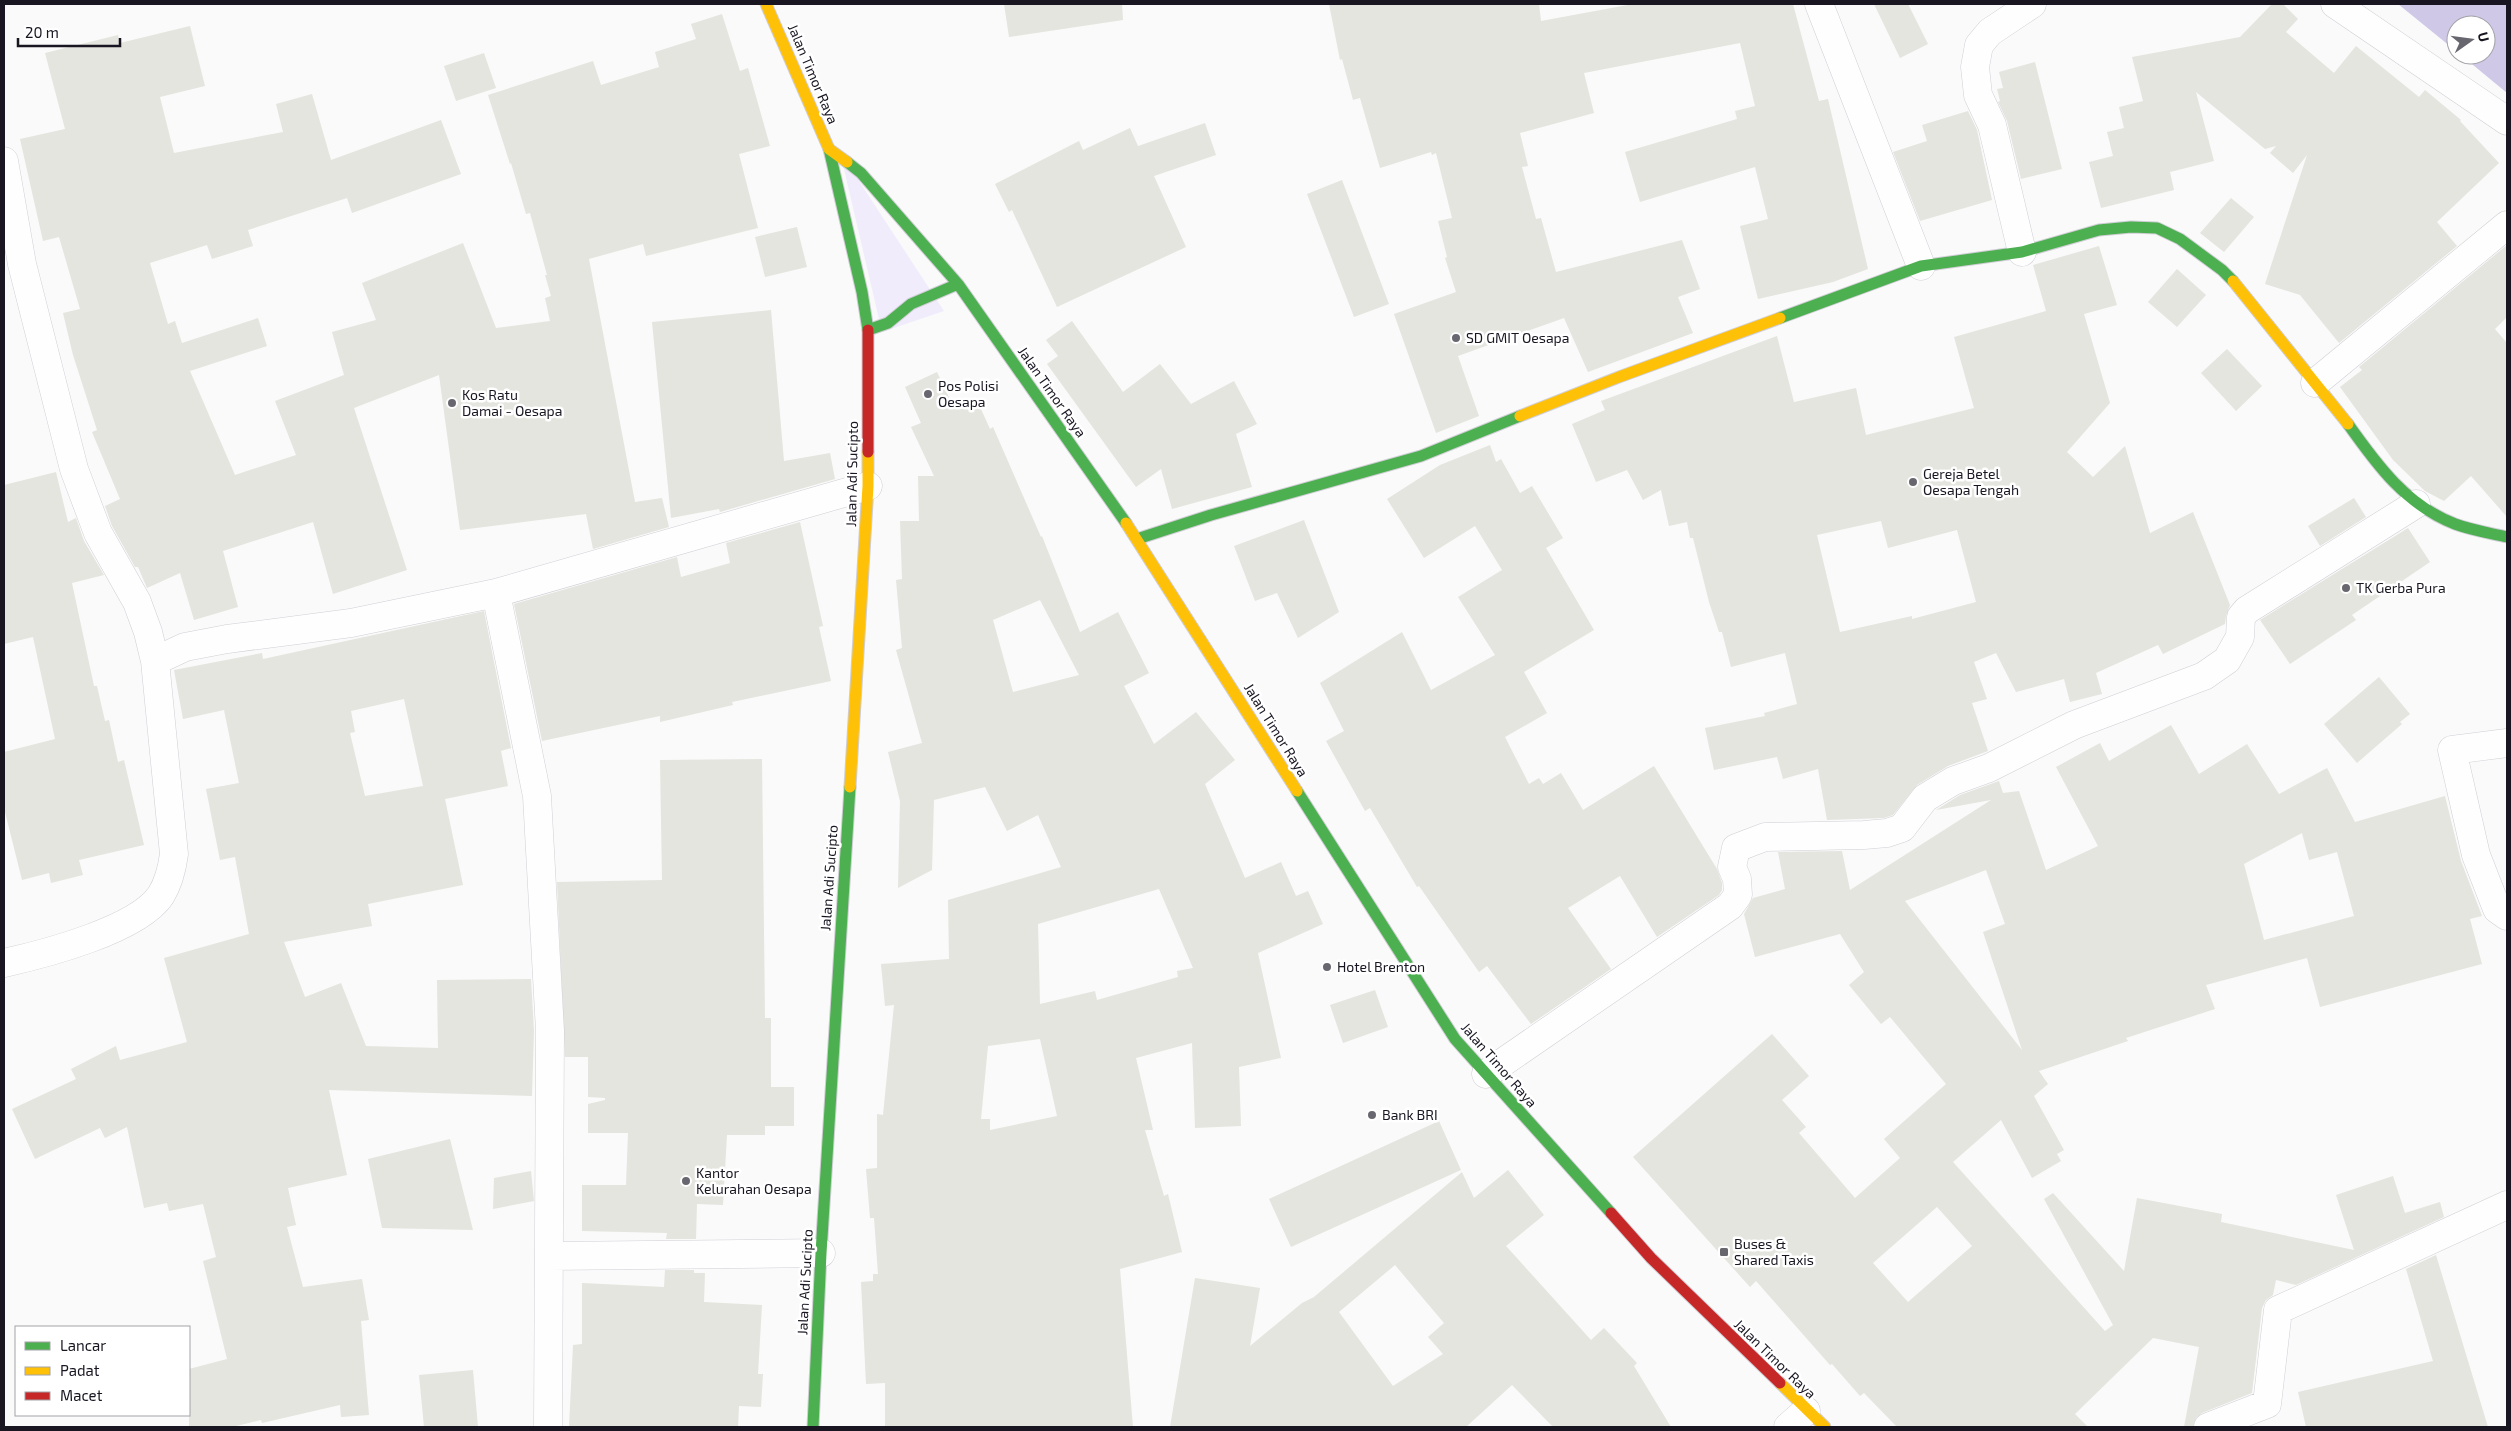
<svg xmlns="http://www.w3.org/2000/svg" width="2511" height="1431" font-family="'Exo 2',sans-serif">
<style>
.green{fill:#f0ecfc}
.water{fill:#d0c8e7}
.building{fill:#e3e5de;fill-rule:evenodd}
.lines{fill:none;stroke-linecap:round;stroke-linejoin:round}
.street-casing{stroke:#d0ced5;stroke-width:29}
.fast-casing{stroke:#d0ced5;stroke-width:13}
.slow-casing{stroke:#d0ced5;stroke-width:13}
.jam-casing{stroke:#d0ced5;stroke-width:13}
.street{stroke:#fefefe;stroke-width:28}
.fast{stroke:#4caf50;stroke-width:11}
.slow{stroke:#ffc107;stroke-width:11}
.jam{stroke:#c62828;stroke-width:11}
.poi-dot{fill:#68666e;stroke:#fff;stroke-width:2}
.labels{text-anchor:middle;stroke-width:5;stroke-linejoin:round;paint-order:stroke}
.street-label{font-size:14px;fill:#191622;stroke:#fff}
.poi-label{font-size:14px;fill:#191622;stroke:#fff;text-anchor:start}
</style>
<rect width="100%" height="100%" fill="#fafafa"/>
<!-- green -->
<path class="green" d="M840 152 944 311 882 332Z"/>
<!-- water -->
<path class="water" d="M2398 4H2507V93L2461 55H2486V25H2456V51Z"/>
<!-- building -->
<path class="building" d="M1004 4H1122L1123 20 1009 37Z
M1329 4H1539L1541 21 1633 4H1793L1819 101 1828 99 1868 269 1833 282 1758 299 1740 226 1768 219 1755 167 1640 202 1625 152 1737 119 1735 111 1755 106 1740 43 1584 73 1594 113 1520 133 1528 166 1522 167 1536 219 1541 218 1556 272 1682 240 1700 289 1678 297 1693 333 1588 372 1564 318 1458 356 1479 416 1436 433 1394 314 1456 292 1445 258 1447 257 1438 221 1452 218 1436 153 1432 155 1431 152 1380 168 1360 98 1353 100 1342 59 1340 60Z
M1874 4H1908L1928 44 1900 58Z
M2272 4H2283L2298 19 2286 32 2334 73 2356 46 2419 97 2425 90 2461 120 2460 121 2499 163 2437 222 2457 246 2339 343 2300 295 2265 284 2307 155 2293 173 2270 153 2276 146 2265 149 2196 92 2214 161 2170 172 2174 190 2101 208 2089 162 2113 156 2107 132 2124 128 2119 107 2143 101 2132 57 2240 37Z
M722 14 740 71 748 68 770 146 739 154 758 228 646 256 643 244 589 259 635 502 662 498 669 527 593 549 586 514 460 530 439 375 354 408 407 570 333 594 313 522 223 551 238 607 194 620 180 573 147 588 138 567H135L112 526 105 506 120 499 92 432 97 430 73 355 63 313 80 309 59 237 43 241 20 139 65 129 45 53 118 35 120 43 190 26 205 86 160 97 174 153 283 132 276 104 312 94 331 160 441 120 461 174 352 213 347 198 248 230 253 246 212 259 207 245 150 263 168 324 175 321 182 343 258 318 267 346 190 371 235 475 296 455 275 401 344 375 332 332 376 320 362 283 463 243 496 328 550 321 545 298 551 296 545 275H547L530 213 526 214 511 163 510 164 488 95 593 61 601 85 659 67 655 52 696 39 691 24Z
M484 53 496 88 456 101 444 66Z
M2035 62 2062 169 2021 179 2007 121 1998 102 2000 101 1997 89 2003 88 1999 72Z
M1968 111 1977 130 1992 200 1920 221 1893 152 1927 141 1922 125Z
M1205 123 1216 155 1154 176 1186 247 1057 307 1012 210 1009 212 995 184 1079 141 1083 150 1130 128 1138 146Z
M1342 180 1389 304 1354 317 1307 194Z
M2231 198 2254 217 2224 252 2200 233Z
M797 227 807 267 765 277 755 237Z
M2507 245V317L2495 329 2507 343V517L2471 476 2444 501 2425 491 2393 460 2340 387 2362 370 2359 367Z
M2099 246 2117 305 2084 314 2110 403 2067 452 2093 477 2125 446 2150 533 2193 512 2230 605 2226 616 2225 624 2163 654 2158 645 2096 673 2102 694 2070 702 2064 679 2016 692 1996 653 1974 662 1987 699 1972 703 1988 751 1948 766 1917 785 1893 815 1884 818 1827 820 1818 769 1783 779 1777 757 1714 770 1705 728 1765 716 1764 713 1797 704 1785 653 1731 667 1722 632H1719L1709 602 1693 538H1690L1687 522 1669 526 1661 490 1643 500 1627 470 1596 482 1572 424 1605 410 1601 401 1777 336 1794 402 1856 388 1866 435 1974 408 1954 337 2046 311 2033 265ZM1881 521 1888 548 1957 530 1976 602 1912 619V616L1840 632 1817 535Z
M2177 269 2206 295 2177 327 2148 302Z
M771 310 784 461 830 453 835 479 720 512 719 509 671 518 652 322Z
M1072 321 1123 392 1160 364 1191 404 1234 381 1257 424 1236 434 1252 487 1172 509 1161 469 1136 487 1047 364 1058 356 1046 340Z
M2227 349 2262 386 2236 411 2201 373Z
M937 372 954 408 976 398 990 429 993 427 1041 537 1042 536 1080 632 1118 612 1149 673 1124 686 1154 744 1196 712 1235 760 1205 784 1245 878 1281 862 1296 896 1308 891 1323 924 1258 953 1281 1058 1239 1067 1241 1126 1195 1128 1192 1043 1136 1058 1153 1130H1145L1164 1196 1168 1194 1182 1252 1120 1269 1133 1427H885V1383L866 1384 861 1282 873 1281V1274H878L874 1218H870L866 1169 877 1168V1114L883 1115 894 1005 885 1006 881 964 949 959 948 900 1061 867 1038 815 1007 831 985 787 934 800 932 870 898 888 900 801 888 752 922 743 896 650 902 648 896 580 902 579 900 521H919L918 476H934L911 427 921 423 905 387ZM1040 600 1079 675 1013 692 993 620ZM1159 889 1193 968 1177 971 1178 977 1097 1000 1095 991 1040 1004 1038 924ZM1040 1039 1057 1116 990 1130V1119H981L988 1046Z
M1490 445 1496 462 1501 459 1520 493 1532 486 1563 538 1546 548 1594 630 1524 672 1547 713 1505 737 1529 784 1539 778 1543 784 1561 773 1583 810 1654 766 1717 869 1722 883V890L1719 895 1657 937 1620 876 1568 908 1611 969 1531 1024 1487 966 1479 972 1419 886 1417 887 1370 808 1365 811 1326 741 1344 731 1320 683 1402 632 1431 690 1495 655 1458 597 1502 570 1475 526 1424 558 1387 499 1440 465Z
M56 472 68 522 76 518 84 541 104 575 72 583 94 686H97L105 721 109 720 118 762 124 760 144 845 79 860 83 875 51 883 49 873 22 880 4 808V752L55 739 33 637 4 644V485Z
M2354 498 2366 517 2320 546 2308 526Z
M1304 520 1339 612 1298 638 1277 593 1255 601 1234 546Z
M800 522 823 626 819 627 831 681 732 702 733 705 660 722V716L542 741 514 604 677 557 681 577 730 563 726 543Z
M2408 528 2430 562 2352 615 2356 620 2290 664 2260 620Z
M484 611 511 748 501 751 508 786 445 799 463 885 368 904 372 926 284 942 305 997 341 983 366 1046 438 1048 437 980 531 979 534 1031 532 1096 329 1090 347 1175 288 1188 296 1225 287 1227 303 1287 362 1279 369 1320 361 1321 369 1415 341 1417 340 1405 262 1423 261 1420 232 1427H189V1369L227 1359 203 1261 216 1257 203 1204 169 1211 167 1203 144 1208 127 1127 105 1138 100 1128 35 1159 12 1109 76 1079 71 1069 116 1046 120 1060 187 1042 164 958 249 934 235 857 220 860 206 789 239 783 224 710 183 719 174 670 262 653 263 659ZM404 699 423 786 365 796 350 733 355 732 351 711Z
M2379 677 2410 714 2400 722 2402 724 2357 763 2324 724Z
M2171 725 2199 774 2247 744 2279 794 2327 768 2355 822 2445 796 2461 861 2482 916 2470 919 2482 964 2320 1007 2307 958 2206 985 2215 1009 2126 1038 2128 1041 2039 1071 2048 1084 2034 1096 2064 1150 2057 1154 2061 1161 2032 1178 2001 1120 1953 1162 2105 1331 2113 1325 2044 1199 2053 1193 2124 1271 2137 1198 2222 1214 2221 1222 2354 1250 2336 1195 2393 1176 2405 1213 2440 1202 2444 1217 2296 1285 2276 1280 2273 1295 2266 1300 2262 1308 2252 1393 2202 1413 2196 1418 2193 1427H2184L2199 1347 2153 1338 2075 1414 2088 1427H1897L1864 1393 1860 1396 1832 1364 1830 1365 1756 1281 1750 1287 1633 1157 1772 1034 1809 1076 1782 1100 1806 1127 1799 1133 1855 1198 1900 1158 1884 1139 1946 1084 1890 1017 1881 1024 1849 985 1864 972 1840 934 1755 957 1744 914 1753 898 1785 889 1778 852 1842 851 1850 890 1991 800 1936 810 1960 795 1999 781 2003 793 2019 791 2046 870 2098 846 2056 767 2100 743 2109 761ZM2302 833 2309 860 2337 852 2354 916 2264 940 2244 864ZM1986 870 2005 924 1983 932 2022 1050 1905 901ZM1937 1207 1972 1246 1908 1302 1873 1263Z
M762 759 765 1018H771V1087H794V1126H765V1135H727L723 1205 697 1204 696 1239H666L667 1233 582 1231V1185H626L628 1133H588V1104L605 1100V1098L588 1097V1057H565L557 882 662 880 660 760Z
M1375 990 1388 1027 1343 1043 1330 1005Z
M1439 1121 1461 1170 1291 1247 1269 1199Z
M450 1139 473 1230 382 1228 368 1159Z
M1508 1170 1544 1215 1506 1246 1591 1340 1604 1328 1637 1363 1634 1366 1671 1427H1553L1512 1385 1466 1427H1170L1195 1278 1260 1288 1250 1346 1302 1303 1314 1297 1462 1172 1474 1198ZM1395 1265 1444 1323 1428 1337 1443 1354 1393 1386 1339 1312Z
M531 1171 534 1201 493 1209 494 1178Z
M2436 1255 2488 1427H2306L2298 1392 2433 1361 2406 1269Z
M665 1270H694V1273H705L704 1302 762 1305 758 1374H763L761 1407 739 1406 738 1427H569L573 1345 582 1344V1283L664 1287Z
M473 1370 478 1427H424L419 1375Z"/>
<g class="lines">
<!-- street casing -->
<g class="street-casing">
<path id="street" d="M1819 4 1921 266
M2335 4 2507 121
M4 161 22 264 74 469 98 533 137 602 148 632 155 661 185 647 227 639 351 623 496 593 868 486
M2022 252 1992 125 1978 95 1975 67 1979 45 1990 32 2032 4
M2315 383 2507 225
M496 593 537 796 550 1031 548 1427
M2507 743 2452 750 2476 855 2497 909 2507 916
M4 963C44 954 138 930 161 895 169 882 172 869 174 854L155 661
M1486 1074 1730 906 1738 895 1737 879 1732 867 1736 848 1765 837 1864 835 1887 833 1902 828 1925 798 1953 781 1989 768 2074 725 2204 676 2227 660 2240 637 2241 617 2247 610 2416 504
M550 1256 821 1253
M1788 1427 1806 1411
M2208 1427 2267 1404 2278 1310 2507 1205"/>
</g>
<!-- fast casing -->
<g class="fast-casing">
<path id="fast" d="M829 149 862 292 868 330 888 323 911 304 958 284
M847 162 861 173 958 284 1126 523
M1780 318 1921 266 2022 252 2099 230 2131 227 2157 228 2180 239 2222 270 2233 281
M2348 424C2377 465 2406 505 2455 524 2471 530 2490 533 2507 537
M1137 539 1211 515 1421 456 1520 416
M1297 791 1455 1039 1611 1213
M813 1427 821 1253 850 787"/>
</g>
<!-- slow casing -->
<g class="slow-casing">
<path id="slow" d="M766 4 829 149 847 162
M2233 281 2348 424
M1520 416 1619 377 1780 318
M1126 523 1297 791
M850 787 868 486V452
M1780 1383 1825 1427"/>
</g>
<!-- jam casing -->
<g class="jam-casing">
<path id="jam" d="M868 330V452
M1611 1213 1651 1258 1780 1383"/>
</g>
<!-- street -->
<use href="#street" class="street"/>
<!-- fast -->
<use href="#fast" class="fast"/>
<!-- slow -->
<use href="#slow" class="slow"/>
<!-- jam -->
<use href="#jam" class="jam"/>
</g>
<!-- markers -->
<g class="poi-dot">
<circle cx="1456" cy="338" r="5"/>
<circle cx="928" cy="394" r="5"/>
<circle cx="452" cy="403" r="5"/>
<circle cx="1913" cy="482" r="5"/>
<circle cx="2346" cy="588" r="5"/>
<circle cx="1327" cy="967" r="5"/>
<circle cx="1372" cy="1115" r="5"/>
<circle cx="686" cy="1181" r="5"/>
<rect x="1719" y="1247" width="10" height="10" rx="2.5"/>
</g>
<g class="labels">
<!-- street labels -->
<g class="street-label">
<text transform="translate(813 74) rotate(67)" y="5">Jalan Timor Raya</text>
<text transform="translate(1052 392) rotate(55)" y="5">Jalan Timor Raya</text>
<text transform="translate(852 474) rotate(-89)" y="5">Jalan Adi Sucipto</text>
<text transform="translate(1276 730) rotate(58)" y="5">Jalan Timor Raya</text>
<text transform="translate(829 878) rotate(-86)" y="5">Jalan Adi Sucipto</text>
<text transform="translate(1499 1065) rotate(49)" y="5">Jalan Timor Raya</text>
<text transform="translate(805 1282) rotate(-87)" y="5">Jalan Adi Sucipto</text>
<text transform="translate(1775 1359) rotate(44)" y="5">Jalan Timor Raya</text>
</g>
<!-- poi labels -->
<g class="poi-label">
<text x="1466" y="343">SD GMIT Oesapa</text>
<text x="938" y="391">Pos Polisi<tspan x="938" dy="16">Oesapa</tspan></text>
<text x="462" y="400">Kos Ratu<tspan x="462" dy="16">Damai - Oesapa</tspan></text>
<text x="1923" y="479">Gereja Betel<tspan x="1923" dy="16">Oesapa Tengah</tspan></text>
<text x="2356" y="593">TK Gerba Pura</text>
<text x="1337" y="972">Hotel Brenton</text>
<text x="1382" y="1120">Bank BRI</text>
<text x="696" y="1178">Kantor<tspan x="696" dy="16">Kelurahan Oesapa</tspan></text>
<text x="1734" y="1249">Buses &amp;<tspan x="1734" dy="16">Shared Taxis</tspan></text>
</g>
</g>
<!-- border -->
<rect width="2511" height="1431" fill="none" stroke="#191622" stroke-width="10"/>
<!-- legend -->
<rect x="15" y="1326" width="175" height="90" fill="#ffffff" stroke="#a3a2a7"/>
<rect x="25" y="1342" width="25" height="8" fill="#4caf50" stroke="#a3a2a7"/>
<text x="60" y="1351" font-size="15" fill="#191622">Lancar</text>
<rect x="25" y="1367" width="25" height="8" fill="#ffc107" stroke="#a3a2a7"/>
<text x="60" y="1376" font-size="15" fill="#191622">Padat</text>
<rect x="25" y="1392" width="25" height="8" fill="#c62828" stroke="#a3a2a7"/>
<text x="60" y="1401" font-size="15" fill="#191622">Macet</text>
<!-- north arrow -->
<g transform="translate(2471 40) rotate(76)"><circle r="24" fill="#ffffff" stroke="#a3a2a7"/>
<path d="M0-4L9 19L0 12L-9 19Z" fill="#68666e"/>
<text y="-8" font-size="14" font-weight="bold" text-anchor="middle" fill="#191622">U</text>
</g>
<!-- scale -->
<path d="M18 38v8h102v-8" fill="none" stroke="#191622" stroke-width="2.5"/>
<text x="25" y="38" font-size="15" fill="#191622" stroke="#ffffff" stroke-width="4" paint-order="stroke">20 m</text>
</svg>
